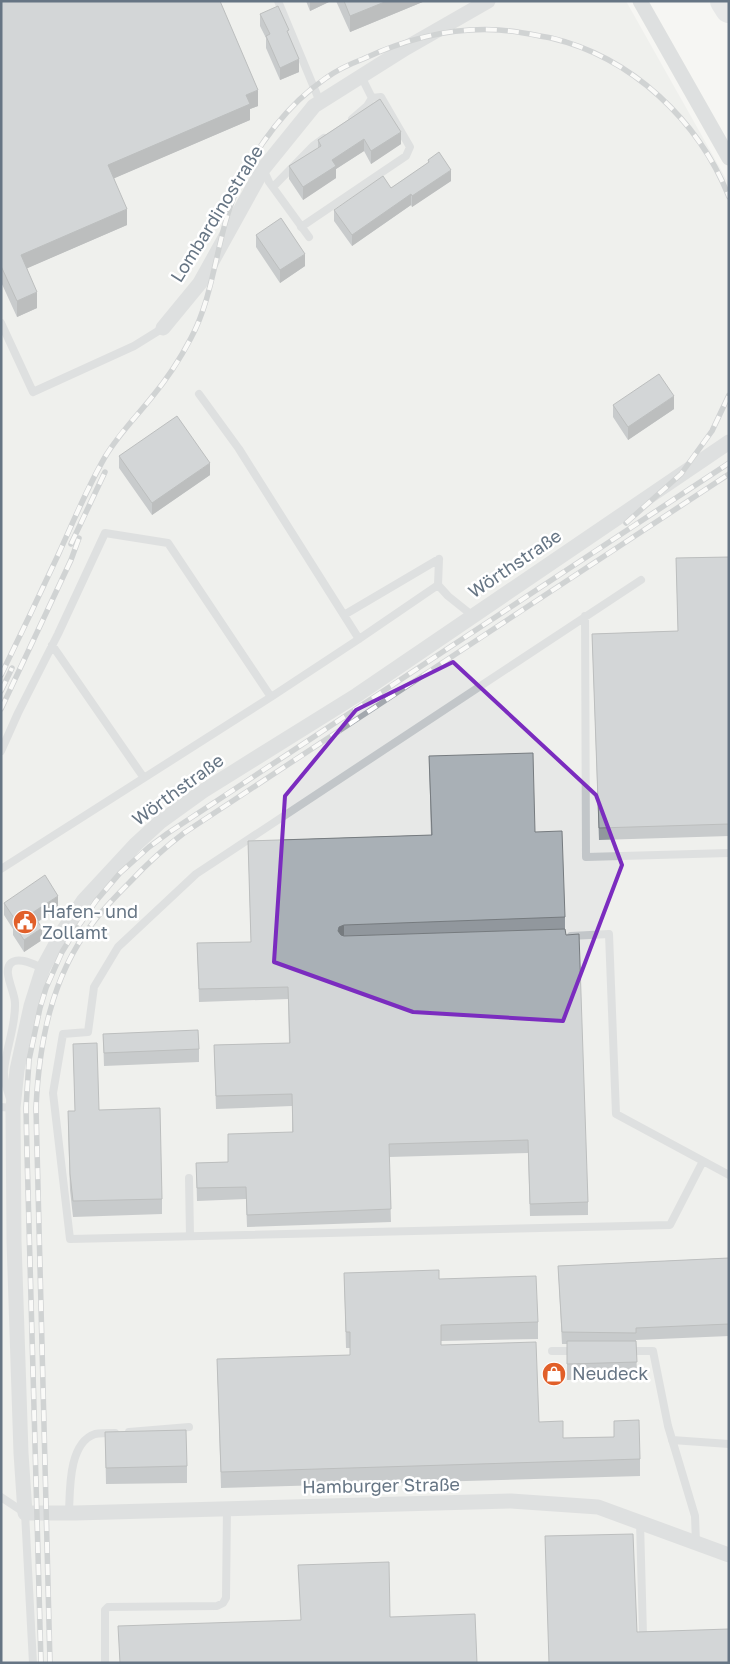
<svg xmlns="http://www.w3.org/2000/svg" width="730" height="1664" font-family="'Golos Text',sans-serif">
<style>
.built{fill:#e7e8e7}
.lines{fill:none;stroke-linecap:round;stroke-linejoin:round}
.lane{stroke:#c2c6c9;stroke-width:8}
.street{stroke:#c2c6c9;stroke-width:15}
.highway{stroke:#d4d8dc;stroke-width:28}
.rail-casing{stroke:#a3a8ae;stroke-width:5.5}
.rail{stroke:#fff;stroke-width:4;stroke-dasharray:11;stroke-linecap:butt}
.wall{fill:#91979d}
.shaded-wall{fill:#767b7f}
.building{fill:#a9b0b6;stroke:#767b7f}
.marked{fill:none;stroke:#7b2cbf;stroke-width:4;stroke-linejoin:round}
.labels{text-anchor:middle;stroke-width:5;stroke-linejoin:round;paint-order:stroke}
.street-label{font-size:18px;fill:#667584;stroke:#fff}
.poi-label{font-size:18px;fill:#667584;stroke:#fff;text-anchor:start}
</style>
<rect width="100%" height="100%" fill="#f6f6f3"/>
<!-- built -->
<path class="built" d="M1 1H626L729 184V1663H1Z"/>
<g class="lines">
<!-- lane -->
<path class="lane" d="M278 1 320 102
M352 119 367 106 372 98 361 76
M263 169 269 182 309 237
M273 187 313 146 324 138
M301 227 406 156 410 147 381 97 372 98
M1 323 33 392 134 346 163 328
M199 394 239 449 359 639
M641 580 196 874 118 947 94 987 88 1032 63 1034 53 1093 70 1239 670 1225 703 1161
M438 585 439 559
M344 615 439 559
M585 616 586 857 729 853
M52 645 144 778
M271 697 359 639 438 585 448 596 473 616
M1 751 18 713 58 634 105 533 168 543 271 697 1 869
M571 936 609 934 616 1114 729 1175
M1 1107 13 1108C10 1097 3 1082 4 1071 6 1048 16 1025 15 1003 15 992 2 971 11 963 19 956 35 965 43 968
M189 1178 190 1236
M552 1351H576
M627 1351H653L668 1426 695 1516 696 1543
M129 1432 189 1427
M672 1440 729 1444
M1 1497 25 1513 33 1663
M69 1513C70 1491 68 1443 95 1434 101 1433 109 1433 115 1433
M640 1522 643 1635
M105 1663V1610L108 1607 217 1606 223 1603 226 1598 227 1508"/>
<!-- street -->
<path class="street" d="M640 1 729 158
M163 328 200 283 263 169 314 106 406 48 488 1
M729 442 357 695 203 791 160 822 135 845 84 900 63 931 43 968 31 1006 17 1070 13 1108 14 1241 21 1453 25 1513H75L511 1501 598 1507 729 1555"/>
<!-- highway -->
<path class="highway" d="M724 1 729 9"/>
<!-- rail casing -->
<g class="rail-casing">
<path id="rail" d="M626 523 681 474 712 431 729 395
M71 544 105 472
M1 675C21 634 40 594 59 553 74 520 87 488 105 457 118 435 136 417 152 397 167 379 180 359 191 338 216 291 216 235 238 187 257 145 288 104 326 78 337 70 350 64 363 59 406 39 451 27 499 30 517 31 534 35 551 38 632 57 699 121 729 197
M1 691 12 668
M1 709 71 560 79 538
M41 1663 27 1153 26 1108 29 1060 40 1008 46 988 62 952 73 934 96 901 120 873 149 847 168 833 729 463
M50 1663 36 1108C39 1044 51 977 92 924 103 909 117 895 130 882 147 864 164 848 184 833L729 474"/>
</g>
<!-- rail -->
<use href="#rail" class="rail"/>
</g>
<!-- wall -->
<path class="wall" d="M1 1 258 106 250 109V120L114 178 127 225 27 268 37 308 17 317 1 282Z
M306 1H331L310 11Z
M336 1H425L350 32Z
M260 14 289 36 299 72 280 80 266 48V38L260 26Z
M380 99 401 144 371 164 364 151 336 169V178L303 200 289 179V166L318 148V140Z
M428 160 451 181 412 207 411 205 352 246 334 221V210L391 188 428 163Z
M256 235 305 266 280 283 256 247Z
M613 405 674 409 628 440 613 417Z
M119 456 210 475 152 515 119 468Z
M729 557V836L599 840 592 634 678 631 676 558Z
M429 756 535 832 565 917V929L588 1202V1215L530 1216 528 1153 389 1157 391 1222 247 1227 246 1199 197 1201 196 1163 228 1162 292 1132V1106L216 1109 214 1045 289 1043 288 999 199 1002 197 943 251 942 248 841 431 835Z
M4 903 58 908 38 922 42 940 24 952 13 935V929L4 915Z
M103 1034 199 1049V1062L104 1066Z
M73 1044 99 1110 162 1199V1214L73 1217 70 1190 68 1126V1111H75Z
M729 1258V1336L636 1340 637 1378 567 1380V1344H562L558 1266Z
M344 1273 439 1279 538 1322V1339L441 1341V1345L539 1422 563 1438 614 1437V1421L640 1459V1476L221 1488 217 1359 350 1355V1348H346Z
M105 1432 187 1466V1483L106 1484Z"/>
<!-- shaded-wall -->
<path class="shaded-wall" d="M310 1H331L310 11Z
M387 1H425L350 32V16Z
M299 59V72L280 80V68Z
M258 90V106L250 109V120L108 181V165L246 95Z
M401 132V144L371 164V151Z
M364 139V151L336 169V178L303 200V187L332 160Z
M451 170V181L412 207V196Z
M411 194V205L352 246V235Z
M127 209V225L21 271V255Z
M305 254V266L280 283V270Z
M37 292V308L17 317V301Z
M674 396V409L628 440V427Z
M210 463V475L152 515V503Z
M58 896V908L32 925V913Z
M344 925V937L339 940 338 931 339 927Z
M42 928V940L24 952V940Z"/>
<!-- building -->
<path class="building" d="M1 1H220L258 90 246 95 250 104 108 165 127 209 21 255 37 292 17 301 1 266Z
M344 1H387L350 16Z
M278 6 289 30 287 31 299 59 280 68 266 36 270 34 260 14Z
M380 99 401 132 371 151 364 139 332 160 336 166 303 187 289 166 321 146 318 140Z
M439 152 451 170 412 196 411 194 352 235 334 210 383 176 391 188 429 162 428 160Z
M281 218 305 254 280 270 256 235Z
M659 374 674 396 628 427 613 405Z
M177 416 210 463 152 503 119 456Z
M729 557V824L599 828 592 634 678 631 676 558Z
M533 753 535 832 562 831 565 917 344 925 339 927 338 931 341 935 344 936 565 929 566 935 579 934 588 1202 530 1204 528 1140 389 1144 391 1209 247 1215 246 1187 197 1188 196 1163 228 1162V1134L293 1132 292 1094 216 1096 214 1045 290 1043 288 987 199 989 197 943 251 942 248 841 432 835 429 756Z
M45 875 58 896 32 913 42 928 24 940 13 923 16 921 4 903Z
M198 1030 199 1049 104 1053 103 1034Z
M97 1043 99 1110 160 1108 162 1199 73 1201 70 1174 68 1111H75L73 1044Z
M729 1258V1324L636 1328V1333L562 1332 558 1266Z
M439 1270V1279L536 1276 538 1322 441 1325V1345L536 1342 539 1422 563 1421V1438L614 1437V1421L639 1420 640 1459 221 1472 217 1359 350 1355V1332H346L344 1273Z
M567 1341H636L637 1362 567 1364Z
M186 1430 187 1466 106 1468 105 1432Z
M633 1534 637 1632 729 1629V1663H549L545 1536Z
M389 1562 390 1617 475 1614 477 1663H120L118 1626 301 1620 298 1565Z"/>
<!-- marked area -->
<path d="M0 0H730V1664H0ZM453 662 596 795 622 865 563 1021 413 1012 274 962 285 796 356 710Z" fill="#f6f6f3" fill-opacity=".55" fill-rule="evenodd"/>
<path class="marked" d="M453 662 596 795 622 865 563 1021 413 1012 274 962 285 796 356 710Z"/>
<!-- icons -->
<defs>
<g id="civic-disc" transform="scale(1.25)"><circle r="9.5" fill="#e15f29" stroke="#fff"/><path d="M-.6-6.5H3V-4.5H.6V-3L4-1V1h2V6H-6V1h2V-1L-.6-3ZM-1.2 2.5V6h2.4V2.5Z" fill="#fff"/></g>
<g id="shop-disc" transform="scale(1.25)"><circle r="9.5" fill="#e15f29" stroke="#fff"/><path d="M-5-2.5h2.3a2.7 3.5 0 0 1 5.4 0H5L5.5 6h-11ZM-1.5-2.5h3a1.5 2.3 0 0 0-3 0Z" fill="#fff"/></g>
</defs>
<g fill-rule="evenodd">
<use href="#civic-disc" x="25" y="922"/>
<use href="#shop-disc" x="554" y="1374"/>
</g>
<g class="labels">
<!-- street labels -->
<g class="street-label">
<text transform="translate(217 214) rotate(-58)" y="6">Lombardinostraße</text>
<text transform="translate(515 564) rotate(-34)" y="6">Wörthstraße</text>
<text transform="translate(178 790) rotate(-36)" y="6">Wörthstraße</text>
<text transform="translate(381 1486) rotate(-1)" y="6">Hamburger Straße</text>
</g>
<!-- poi labels -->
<g class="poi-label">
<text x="42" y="918">Hafen- und<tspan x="42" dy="21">Zollamt</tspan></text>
<text x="572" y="1380">Neudeck</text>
</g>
</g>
<!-- border -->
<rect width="730" height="1664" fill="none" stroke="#667584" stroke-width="5"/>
</svg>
